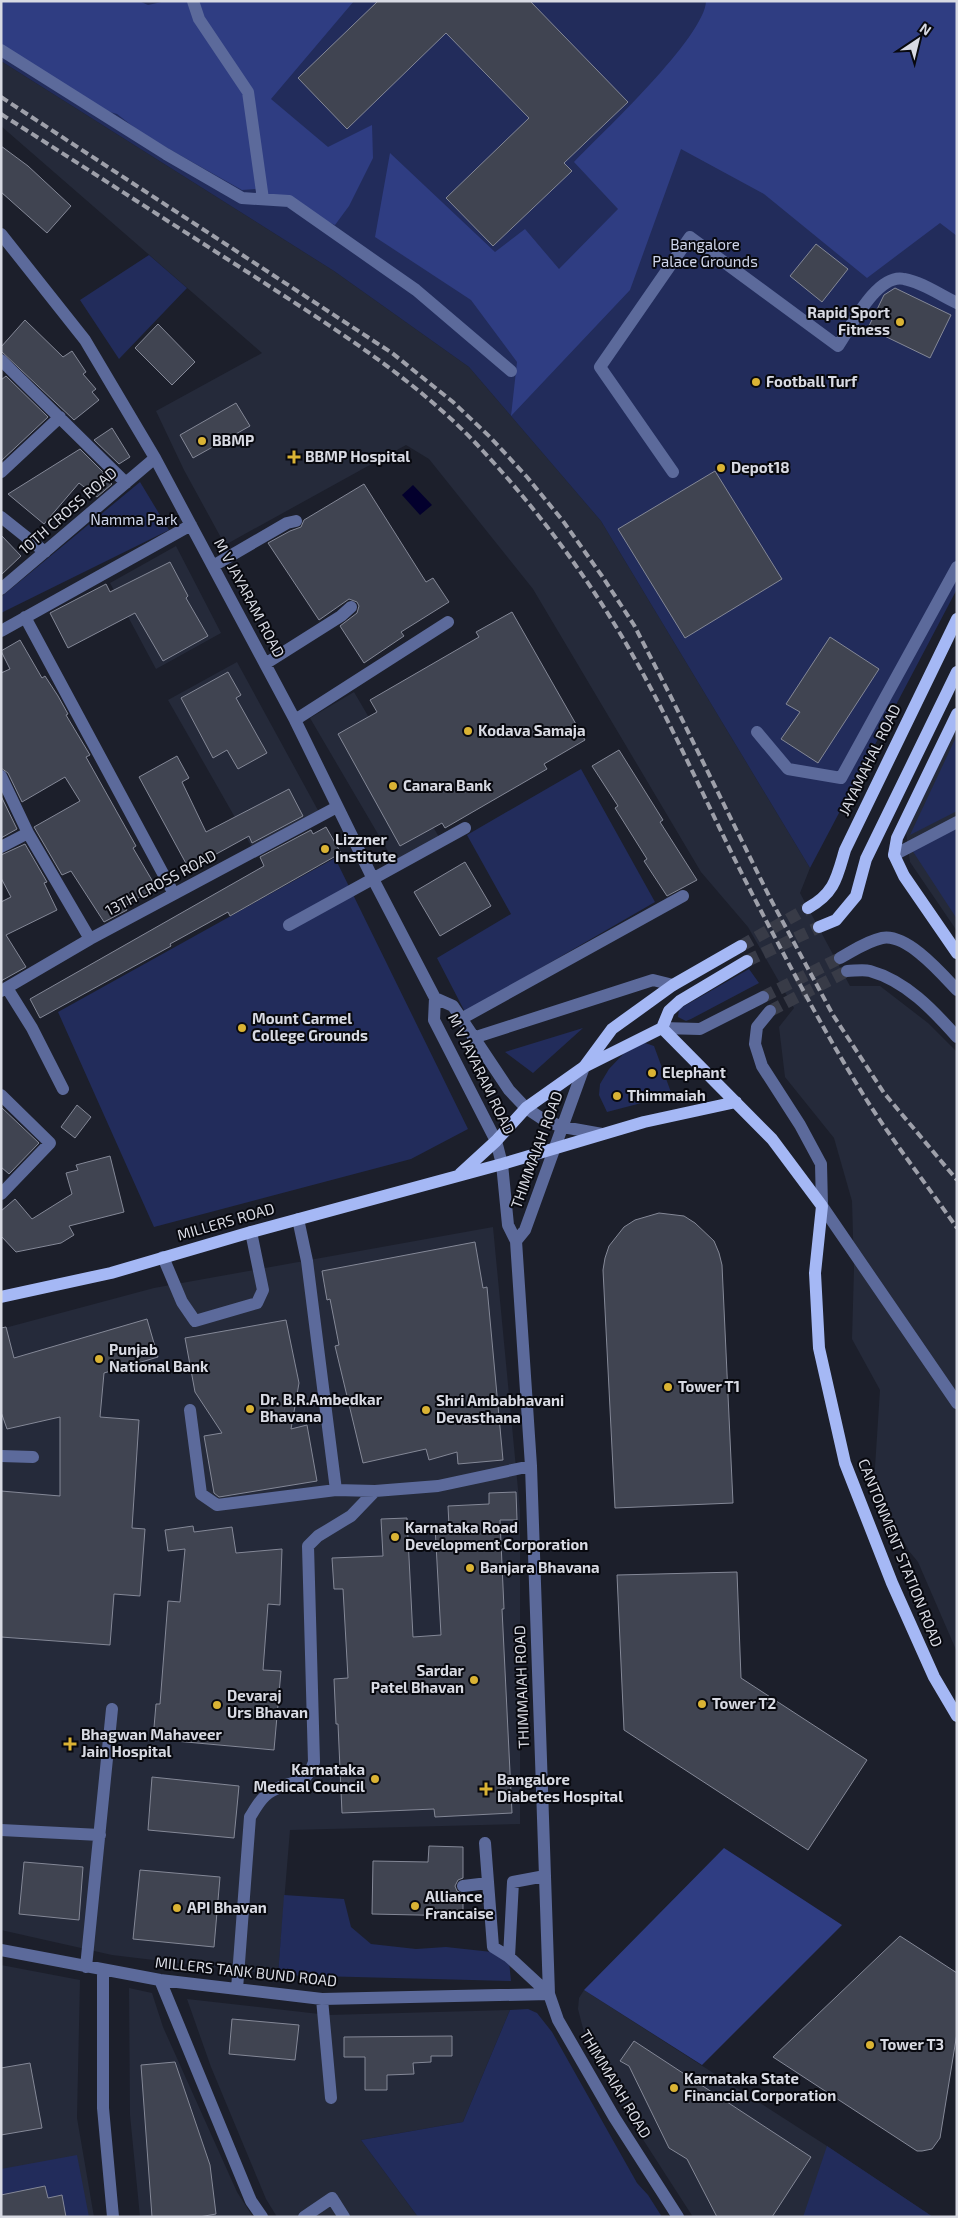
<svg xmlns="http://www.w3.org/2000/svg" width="958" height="2218" font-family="'Exo 2',sans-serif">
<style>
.built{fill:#252a3a}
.green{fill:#222c5b}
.forest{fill:#2f3d82}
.water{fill:#03002d}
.building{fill:#404451;stroke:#848897}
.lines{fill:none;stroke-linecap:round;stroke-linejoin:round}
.minor-tunnel{stroke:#383b47;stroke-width:12;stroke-dasharray:12 6;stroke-linecap:butt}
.major-tunnel{stroke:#383b47;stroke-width:12;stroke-dasharray:12 6;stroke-linecap:butt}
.minor{stroke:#5c6a9b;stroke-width:12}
.major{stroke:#a5b8f5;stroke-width:12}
.rail{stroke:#9ea0aa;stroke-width:4;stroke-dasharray:8 4;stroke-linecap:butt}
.poi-dot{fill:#dab334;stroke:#08090f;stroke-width:2}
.labels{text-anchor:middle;stroke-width:4;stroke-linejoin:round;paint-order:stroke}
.park-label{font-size:15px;fill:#d0d7ec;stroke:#08090f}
.poi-label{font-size:15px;font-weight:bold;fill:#d8dae3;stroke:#08090f;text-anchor:start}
.street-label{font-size:15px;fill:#d8dae3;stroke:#08090f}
</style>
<rect width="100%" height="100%" fill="#1c1f2b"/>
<!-- built -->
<path class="built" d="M1 61 334 271 469 367 601 521 810 868 800 893 850 986H880L928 1023 957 1052V1652L918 1562 909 1551 874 1483 880 1390 852 1339 854 1269 852 1201 834 1138 785 1077 779 1027 794 1008 748 927 701 872 533 589 429 459 406 445 225 545 184 470 156 411 262 353 1 126Z
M176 546 221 633 156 669 110 583Z
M237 662 320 814 253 849 168 700Z
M354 692 439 837 395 863 310 718Z
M957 725V931L910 862 906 832Z
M493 1227 520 1510V1824L290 1830 278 1975 112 1955 1 1930V1329L154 1288Z
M1 1965 80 1980 77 2118 94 2217H1Z
M129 1988 152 1993 163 2027 237 2192 253 2217H140L130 2115Z
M584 1990 827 2146 933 2217H693L624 2110 585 2036 578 2009 579 1998Z
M187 1999 328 2015 510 2010 463 2122 361 2140 418 2217H277L266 2199 211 2067Z"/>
<!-- green -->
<path class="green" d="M1 1H957V589L810 868 601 521 469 367 334 271 1 61Z
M149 255 187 288 119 359 80 300Z
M140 482 169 530 1 613V597Z
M957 735V811L910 835Z
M581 769 655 902 465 1012 437 958 511 914 467 835Z
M957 826V919L912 850Z
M335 858 468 1129 411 1159 154 1227 58 1012Z
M749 969 759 983 691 1019 686 1021 678 1017 679 1009Z
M583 1028 533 1073 505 1052Z
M645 1043 654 1046 672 1095 607 1112 599 1095 600 1084 609 1069 627 1050Z
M284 1895 344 1899 351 1927 371 1944 416 1949 446 1947 492 1952 509 1961 511 1981 278 1975Z
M528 2009 537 2013 552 2032 637 2183 648 2195 662 2217H418L361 2140 463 2122 510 2010Z
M827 2146 933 2217H803Z
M77 2155 89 2217H1V2169Z"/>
<!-- forest -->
<path class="forest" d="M1 1H139L148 5 166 1H354L271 99 328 147 372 125 373 158 349 206 335 225 255 189 242 190 144 135 117 114 83 104 28 70 1 43Z
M706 1H957V236L940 223 867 278 764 194 681 149 630 290 511 416 517 362 471 300 375 237 390 153 495 252 525 229 559 269 618 209 574 162C601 134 705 37 706 1Z
M724 1848 842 1925 702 2065 584 1990Z"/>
<!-- water -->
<path class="water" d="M413 485 432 505 420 515 402 495Z"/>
<!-- building -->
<path class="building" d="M378 1H530L628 102 564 163 572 171 493 246 446 198 529 118 446 33 347 129 298 78Z
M1 146 28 166 71 206 47 233 1 192Z
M816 244 848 269 822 302 790 276Z
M895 288 951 315 930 358 868 328 884 295Z
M25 320 63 357 72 351 86 372 83 374 96 389 92 392 99 400 74 420 1 351V347Z
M158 324 195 362 172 385 135 348Z
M6 376 48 417 1 461V380Z
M236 403 250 426 193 458 180 435Z
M112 428 130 457 119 464 94 440Z
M80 449 104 473 102 474 112 484 97 497 79 483 44 524 8 494Z
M715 471 782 579 685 638 618 529Z
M364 484 426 582 433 578 449 602 401 632 404 636 364 663 340 626 357 613 359 606 357 602 349 599 319 620 268 543 290 531 301 527 304 520Z
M1 535 21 556 1 575Z
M170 562 188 596 186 598 208 636 163 661 135 613 68 648 50 613 106 584 110 592Z
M512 612 585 740 544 764 547 769 445 828 442 823 400 846 338 734 377 712 370 700 479 637 476 632Z
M830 637 879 669 818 763 781 739 800 712 786 704Z
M20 640 42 678 45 676 58 696 68 714 66 715 90 755 86 757 136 846 133 848 156 887 125 906 127 910 104 922 71 871 62 875 34 827 80 801 65 777 22 802 8 773 1 768V673L10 669 1 651Z
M228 672 241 695 236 698 267 753 238 769 227 750 213 758 181 698Z
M619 750 663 820 660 822 697 880 667 896 644 861 647 859 615 808 618 806 592 766Z
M177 756 189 778 182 782 206 832 289 789 303 816 252 843 249 836 189 869 139 777Z
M1 796 17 829 1 838Z
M326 827 341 853 230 916 228 912 170 944 171 946 40 1018 30 999 264 866 260 857 311 830 313 834Z
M25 844 47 882 44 883 57 910 6 935 26 967 1 981V902L11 897 1 878V855Z
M465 862 491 906 440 936 414 892Z
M77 1105 91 1117 75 1138 61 1127Z
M1 1107 39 1143 9 1174 1 1167Z
M110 1156 124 1212 69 1226 74 1235 61 1243 16 1252 1 1236V1211L15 1199 32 1219 72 1194 66 1173 78 1170 76 1165Z
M659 1213 684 1216 695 1223 714 1241 719 1253 722 1265 733 1503 615 1508 603 1270 605 1258 609 1246 624 1227 635 1220Z
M475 1242 483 1288 487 1287 503 1460 458 1464 457 1452 429 1460 426 1449 363 1463 335 1346 339 1345 330 1299 327 1300 322 1271Z
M147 1319 158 1357 104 1373 100 1417 139 1420 132 1528 145 1529 140 1596 114 1594 110 1645 1 1637V1491L60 1496V1417L7 1429 1 1412V1328L6 1327 14 1358Z
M286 1320 299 1383 291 1429 307 1425 317 1481 219 1497 214 1493 204 1436 222 1433 195 1392 185 1338Z
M516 1492 517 1520H500L504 1609H502L512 1813 435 1817 434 1809 342 1813 338 1724H336L334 1679 348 1678 343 1589H334L332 1558 383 1556 381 1519 407 1518 413 1637 441 1635 435 1526H449L448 1506 489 1504V1493Z
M193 1526 194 1532 232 1527 236 1553 282 1549 280 1605 268 1604 263 1670 281 1671 274 1750 153 1739 156 1704H160L168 1601 180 1602 185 1549 168 1551 165 1530Z
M737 1572 741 1678 867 1760 808 1850 624 1730 617 1575Z
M152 1777 239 1786 234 1838 148 1830Z
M429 1846 463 1847V1878L458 1880 455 1886 457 1891 463 1894V1916L372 1914 373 1861 428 1862Z
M24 1862 83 1867 79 1920 19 1914Z
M140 1870 220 1877 214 1947 133 1939Z
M900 1936 957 1973V2033L940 2138 932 2149 922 2151H917L773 2057Z
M232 2019 299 2025 295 2060 229 2054Z
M452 2036V2056H431V2062L413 2063 414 2074 387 2075V2090H365V2057H344V2037Z
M634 2041 811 2157 772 2217H717L687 2159 669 2148 629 2066 620 2061Z
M175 2062 210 2165 216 2214 199 2217H152L141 2065Z
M30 2063 42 2128 1 2135V2068Z
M45 2186 48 2198 62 2195 66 2217H1V2195Z"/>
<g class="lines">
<!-- minor-tunnel -->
<path class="minor-tunnel" d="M763 997 840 958
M770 1011 847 971"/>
<!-- major-tunnel -->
<path class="major-tunnel" d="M741 946 808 908
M747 961 819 927"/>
<!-- minor -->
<path class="minor" d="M193 1 199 19 248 92 263 199
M1 50 166 154 242 198 289 201 416 290 511 371
M1 234 85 340 155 458 295 720 373 879 435 998 434 1020 496 1141 502 1164 508 1225 516 1241 531 1466 549 1994 558 2020 614 2117 678 2217
M1 360 126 483
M1 472 60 417
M673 472 600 367 690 237 838 346C851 327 877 273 904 279 922 282 940 295 957 303
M1 517 45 552
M213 566 287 523 296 521
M1 589 155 458
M25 617 174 894
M1 631 191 525
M265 664 341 616 351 607
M295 720 448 622
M757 732 788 769 841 778 957 567
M1 776 28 833 90 939
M1 847 28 833
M894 855 957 822
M289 925 465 828
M840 958C853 951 867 941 882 938 907 933 942 974 957 990
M847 971C854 971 863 969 870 971 906 981 933 1010 957 1037
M7 988 32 1028 63 1089
M1 991 90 939 337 807
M435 998 453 1006 509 1090 526 1108 544 1120 563 1127 602 1134
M770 1011 757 1027 755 1044 762 1066 800 1125 821 1164 822 1206 957 1403
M461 1019 683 896
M662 1028 700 1029 763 997
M473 1038 653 980 673 985
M1 1095 50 1143 1 1194
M298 1219 307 1261 336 1490
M516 1241 525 1230 584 1067
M163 1257 182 1302 195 1321 257 1303 263 1290 251 1232
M190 1410 201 1494 217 1505 336 1490 375 1491 438 1486 531 1466
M1 1456 33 1457
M1 1830 100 1835
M485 1843 493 1947 509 1957 549 1994
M463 1886 488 1883
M1 1950 160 1980 322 1999 549 1994
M509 1957 513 1882 545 1876
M86 1967 112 1709
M103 1971V2108L113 2217
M160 1980 251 2201 262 2217
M237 1989 250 1817C257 1806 263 1794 276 1789 295 1779 305 1787 314 1762L308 1546 318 1536 351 1516 375 1491
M322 1999 331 2098
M304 2217 332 2198 344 2217"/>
<!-- major -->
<path class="major" d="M957 714 897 838 894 855 904 876 957 953
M808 908C835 893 837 877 845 850L957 619
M819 927 836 920 856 896 866 859 957 672
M662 1028 772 1139 822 1206 815 1273 819 1348 845 1463 892 1583 934 1677 957 1716
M662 1028 669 1011 680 1001 747 961
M586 1066 662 1028
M460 1174 496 1141 526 1108 584 1067 612 1029 673 985 741 946
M1 1297 111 1273 251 1232 502 1164 644 1122 736 1102"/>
<!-- rail -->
<path class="rail" d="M1 97 392 353 453 402 490 437 527 477 563 521 602 576 634 625 670 695 770 898 833 1015 884 1093 957 1180
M1 114C84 167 166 220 249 273 330 326 417 379 483 451 533 505 577 563 615 625 670 715 710 814 759 907 793 972 827 1037 866 1099 894 1143 927 1185 957 1228"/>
</g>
<!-- markers -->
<g class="poi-dot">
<circle cx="900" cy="322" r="5"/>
<circle cx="756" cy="382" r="5"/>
<circle cx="202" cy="441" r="5"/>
<path d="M291.5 449.5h5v5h5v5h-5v5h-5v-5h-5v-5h5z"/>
<circle cx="721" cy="468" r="5"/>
<circle cx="468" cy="731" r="5"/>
<circle cx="393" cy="786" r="5"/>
<circle cx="325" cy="849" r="5"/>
<circle cx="242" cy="1028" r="5"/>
<circle cx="652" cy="1073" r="5"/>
<circle cx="617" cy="1096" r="5"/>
<circle cx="99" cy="1359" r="5"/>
<circle cx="668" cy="1387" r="5"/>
<circle cx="250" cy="1409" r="5"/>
<circle cx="426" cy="1410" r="5"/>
<circle cx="395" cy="1537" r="5"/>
<circle cx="470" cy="1568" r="5"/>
<circle cx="474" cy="1680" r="5"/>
<circle cx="702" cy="1704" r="5"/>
<circle cx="217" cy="1705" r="5"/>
<path d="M67.5 1736.5h5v5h5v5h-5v5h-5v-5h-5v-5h5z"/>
<circle cx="375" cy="1779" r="5"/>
<path d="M483.5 1781.5h5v5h5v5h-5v5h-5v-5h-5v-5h5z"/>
<circle cx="415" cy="1906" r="5"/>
<circle cx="177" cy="1908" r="5"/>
<circle cx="870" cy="2045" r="5"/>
<circle cx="674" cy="2088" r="5"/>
</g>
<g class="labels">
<!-- park labels -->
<g class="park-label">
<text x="705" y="250">Bangalore<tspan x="705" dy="17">Palace Grounds</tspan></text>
<text x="134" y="525">Namma Park</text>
</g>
<!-- poi labels -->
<g class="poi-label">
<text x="890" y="318" text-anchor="end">Rapid Sport<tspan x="890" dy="17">Fitness</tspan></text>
<text x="766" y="387">Football Turf</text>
<text x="212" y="446">BBMP</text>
<text x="305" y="462">BBMP Hospital</text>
<text x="731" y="473">Depot18</text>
<text x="478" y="736">Kodava Samaja</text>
<text x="403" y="791">Canara Bank</text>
<text x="335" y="845">Lizzner<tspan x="335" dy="17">Institute</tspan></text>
<text x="252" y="1024">Mount Carmel<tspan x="252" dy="17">College Grounds</tspan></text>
<text x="662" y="1078">Elephant</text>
<text x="627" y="1101">Thimmaiah</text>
<text x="109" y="1355">Punjab<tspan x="109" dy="17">National Bank</tspan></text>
<text x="678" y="1392">Tower T1</text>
<text x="260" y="1405">Dr. B.R.Ambedkar<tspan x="260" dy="17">Bhavana</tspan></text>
<text x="436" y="1406">Shri Ambabhavani<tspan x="436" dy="17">Devasthana</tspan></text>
<text x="405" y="1533">Karnataka Road<tspan x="405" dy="17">Development Corporation</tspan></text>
<text x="480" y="1573">Banjara Bhavana</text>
<text x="464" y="1676" text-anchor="end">Sardar<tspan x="464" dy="17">Patel Bhavan</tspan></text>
<text x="227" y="1701">Devaraj<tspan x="227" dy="17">Urs Bhavan</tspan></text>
<text x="712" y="1709">Tower T2</text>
<text x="81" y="1740">Bhagwan Mahaveer<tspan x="81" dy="17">Jain Hospital</tspan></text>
<text x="365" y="1775" text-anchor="end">Karnataka<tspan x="365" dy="17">Medical Council</tspan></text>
<text x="497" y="1785">Bangalore<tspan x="497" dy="17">Diabetes Hospital</tspan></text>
<text x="425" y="1902">Alliance<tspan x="425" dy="17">Francaise</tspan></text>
<text x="187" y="1913">API Bhavan</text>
<text x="880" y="2050">Tower T3</text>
<text x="684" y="2084">Karnataka State<tspan x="684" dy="17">Financial Corporation</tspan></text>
</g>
<!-- street labels -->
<g class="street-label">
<text transform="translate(68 511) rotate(-41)" y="5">10TH CROSS ROAD</text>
<text transform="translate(249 598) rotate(62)" y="5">M V JAYARAM ROAD</text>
<text transform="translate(870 760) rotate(-64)" y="5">JAYAMAHAL ROAD</text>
<text transform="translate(161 883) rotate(-28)" y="5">13TH CROSS ROAD</text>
<text transform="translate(481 1074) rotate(64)" y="5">M V JAYARAM ROAD</text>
<text transform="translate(537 1150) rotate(-70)" y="5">THIMMAIAH ROAD</text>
<text transform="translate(226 1222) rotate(-16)" y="5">MILLERS ROAD</text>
<text transform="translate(900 1553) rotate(68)" y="5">CANTONMENT STATION ROAD</text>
<text transform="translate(522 1687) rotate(-92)" y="5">THIMMAIAH ROAD</text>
<text transform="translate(246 1972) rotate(6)" y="5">MILLERS TANK BUND ROAD</text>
<text transform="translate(615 2084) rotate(59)" y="5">THIMMAIAH ROAD</text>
</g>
</g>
<!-- border -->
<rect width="958" height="2218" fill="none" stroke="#d8dae3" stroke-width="5"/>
<!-- north arrow -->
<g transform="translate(918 40) rotate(35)" stroke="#08090f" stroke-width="4" paint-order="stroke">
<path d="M0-4L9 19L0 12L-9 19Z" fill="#d8dae3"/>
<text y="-8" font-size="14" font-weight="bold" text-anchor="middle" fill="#d8dae3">N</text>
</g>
</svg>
